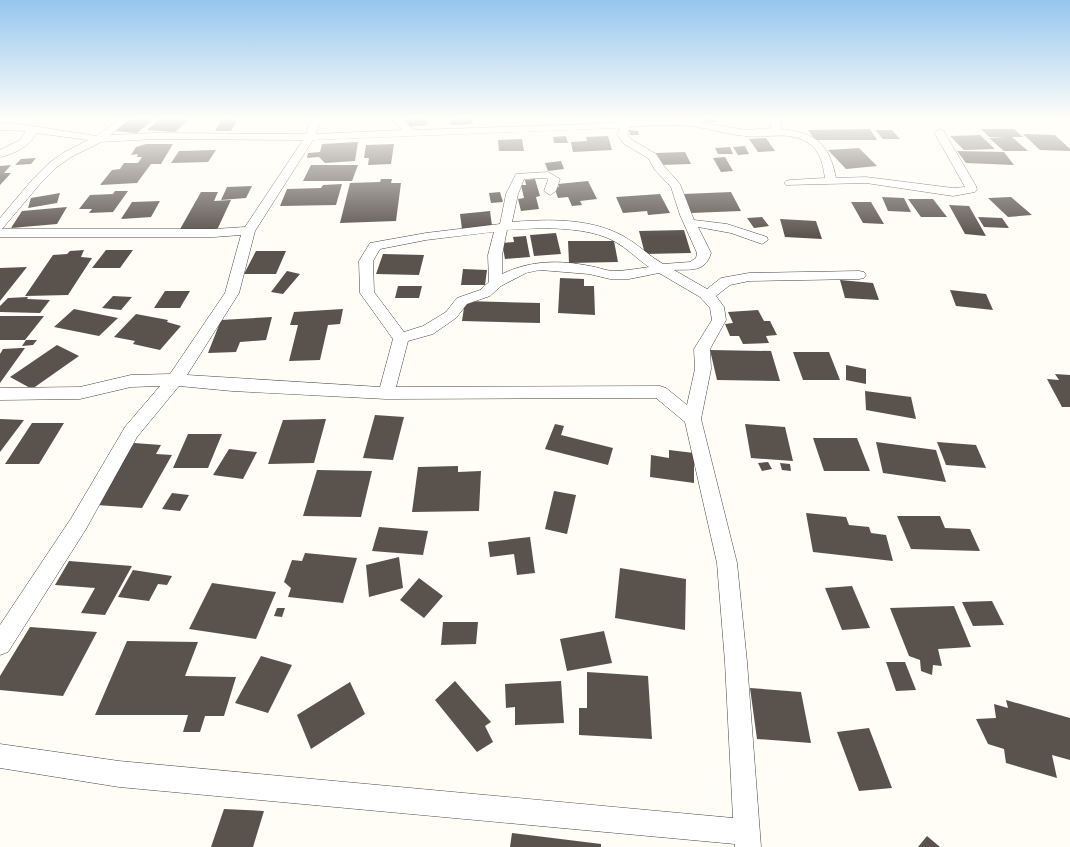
<svg xmlns="http://www.w3.org/2000/svg" width="1070" height="847" font-family="Lora,serif">
<style>
.building{fill:#5a524d}
.lines{fill:none;stroke-linecap:round;stroke-linejoin:round}
.street-casing{stroke:#444;stroke-width:1}
.street{fill:#fff;fill-rule:evenodd}
</style>
<rect width="100%" height="100%" fill="#fffdf5"/>
<!-- building -->
<path class="building" d="M130 119H154L137 133 115 131Z
M160 119H190L175 132 147 130Z
M222 119H238L231 131H215Z
M403 119H427V125L403 127Z
M450 119H472L473 124 451 125Z
M703 119H716L717 122H704Z
M870 129 877 140H815L808 130Z
M981 129H1014L1023 137H1012L1028 151H1004L989 138 1005 137H989Z
M629 130 638 131 639 135H630Z
M875 130H892L900 139H883Z
M1023 134 1055 135 1070 149V151L1040 150Z
M980 135 995 149 964 150 950 136Z
M566 136 568 143H554L553 137Z
M608 136 612 150 573 152 571 142 587 141 586 137Z
M766 138 775 151 758 152 749 139Z
M522 139 524 151H499L498 140Z
M358 142 355 161 325 163 319 157 307 158 308 153 320 152 322 144Z
M146 144H173L161 164H151L137 183 100 185 112 170 120 169 124 163H138L142 157H137L138 154 131 155 136 147Z
M394 144 391 164 368 165 369 158H364L366 145Z
M745 146 749 154 738 155 733 147Z
M730 147 733 154H718L715 148Z
M859 148 877 166 846 169 828 150Z
M216 150 208 162 171 163 179 151Z
M957 151 1004 152 1014 165 966 163Z
M685 152 691 164 660 165 655 153Z
M725 157 733 171 721 172 713 158Z
M36 158 31 164 15 165 21 159Z
M561 161 564 169 548 171 545 163Z
M11 165 4 173H11L0 185V166Z
M311 165H358L352 181H303Z
M381 179H392L391 183H401L396 221 340 223 350 183 380 182Z
M535 179 540 196 536 197 539 209 521 211 518 199 524 198 521 185H526L525 180Z
M588 181 597 199 580 201 582 205 572 206 568 197 558 198 554 187H559L558 184Z
M342 184 336 205 280 206 287 189 321 188 323 185Z
M252 186 246 198 221 200 227 187Z
M115 191H128L113 212 89 213 92 209H79L90 195 113 194Z
M201 192H218L214 201 231 200 217 230 179 231Z
M500 192 503 202 491 203 489 193Z
M731 192 741 211 691 213 683 194Z
M60 193 57 203 28 208 31 198Z
M660 194 670 213 648 215 647 211 623 213 616 197Z
M882 197 904 198 911 212 888 211Z
M1011 197 1032 215 1008 217 988 198Z
M908 199H933L947 217H921Z
M160 201 151 217 121 219 132 202Z
M851 202H871L884 224 863 223Z
M949 205 969 206 986 236 965 234Z
M67 207 57 224 11 228 22 211Z
M490 211 492 226 462 229 460 214Z
M762 217 769 226 754 228 747 218Z
M978 217 1002 218 1009 228 984 227Z
M780 219 816 221 822 239 785 237Z
M684 230 691 253 645 254 639 231Z
M556 233 561 254 534 256 530 235Z
M526 236 530 257 505 259 502 243 514 242 513 237Z
M568 241H614L618 262 569 263Z
M84 250 81 257 92 258 68 295 25 296 53 255 67 254 70 251Z
M106 250H133L120 268H92Z
M256 251H286L276 274H244Z
M383 254 424 255 419 275 376 274Z
M27 267 0 301V268Z
M463 269 487 270 485 285H461Z
M287 271 300 274 283 294 271 292Z
M560 278 584 279V286H594L595 315 558 313Z
M840 280 873 283 879 300 845 298Z
M398 286H422L419 298H395Z
M950 290 986 294 993 310 956 306Z
M165 291H190L180 308H154Z
M113 296 132 297 121 310 102 308Z
M28 297 27 299 50 300 40 313 0 312V306L8 298Z
M465 301 540 303V323L462 321Z
M74 309 118 318 99 336 54 327Z
M343 309 340 324 328 325 320 360 289 361 298 325H290L294 312Z
M758 310 764 321H770L777 335 766 336 769 343 743 344 739 336H730L725 324 733 323 728 312Z
M136 314 168 320 167 322 181 326 160 350 133 344 135 341 114 337Z
M0 316H44L25 340H0Z
M272 317 266 340 240 342 236 352 208 353 221 320Z
M26 340H37L33 345 22 346Z
M57 345 79 356 32 389 10 377Z
M21 348H25L0 383V354L3 349Z
M710 350 771 351 780 381 717 380Z
M793 352H829L840 380H803Z
M846 365 866 369V384L846 380Z
M1055 374 1070 375V407H1062L1047 379 1059 380Z
M865 391 911 397 916 419 866 410Z
M375 415 404 417 393 460 363 458Z
M0 419 24 420 0 452Z
M326 419 314 463 268 464 283 420Z
M32 423H64L39 464H5Z
M555 424 564 426 561 435 613 448 608 465 545 449Z
M745 424 785 427 793 461 751 458Z
M188 434H222L208 468H173Z
M813 438H857L870 471H824Z
M876 442 936 450 946 482 883 473Z
M937 442 976 445 986 468 946 465Z
M134 443 161 445 156 454 172 455 142 508 96 505Z
M229 449 257 452 243 479 213 475Z
M669 450 694 453V483L650 477 651 455 669 458Z
M768 462 772 469 762 471 758 463Z
M780 463 790 464 791 471 782 470Z
M458 466V472L481 471 479 511 412 512 418 467Z
M317 470 372 471 361 517 303 516Z
M554 491 576 495 567 534 545 529Z
M172 493 189 495 180 511 162 509Z
M806 513 846 517 849 525 869 527 871 533 886 535 893 561 813 552Z
M897 516H940L945 528 970 529 980 551 911 549Z
M379 527 428 531 423 555 372 551Z
M530 537 535 573 517 575 514 554 490 557 488 542Z
M305 553 357 558 343 603 288 597 291 588 284 582 292 560 302 561Z
M399 557 403 588 369 597 366 565Z
M69 561 132 566 105 615 81 613 95 588 55 585Z
M620 568 686 579 685 630 615 618Z
M133 570 172 576 167 585 158 584 149 601 118 597Z
M419 578 443 596 424 618 400 600Z
M212 583 276 592 256 639 189 629Z
M852 586 870 628 842 630 825 588Z
M992 601 1004 625 973 626 962 602Z
M954 606 971 647 938 649 942 666 933 665 932 675 921 671 920 660 909 656 890 608Z
M277 608H285L282 617 274 616Z
M443 622H478L476 644 441 645Z
M30 627 97 632 63 696 0 690V676Z
M604 631 612 663 567 671 560 639Z
M127 641 198 642 185 676 236 677 224 716H205L200 732H183L188 715H95Z
M261 656 292 665 268 713 235 703Z
M886 662H905L916 690 896 691Z
M587 672 648 676 652 739 579 735V708H587Z
M455 681 491 722 485 726 493 742 477 752 435 700Z
M561 681 564 723 515 725V707L506 708 505 684Z
M350 682 365 714 311 749 297 715Z
M750 688 801 692 811 743 757 739Z
M1006 700 1070 718V760L1052 755 1057 778 1006 763 1004 749 988 744 976 719 996 718 994 704 1008 708Z
M869 728 892 788 859 791 837 732Z
M224 809 264 811 253 847H211Z
M512 833 601 844V847H510Z
M927 836 940 847H918Z"/>
<g class="lines">
<!-- street casing -->
<g class="street-casing">
<path id="street" d="M119 119H130L110 135 156 133 306 134 311 119H321L316 134 402 130 392 119H402L414 130 591 124 620 122 619 119H629L630 121 684 120 747 130 771 128V119H781V129C816 133 829 143 836 178L866 177 953 188 965 187 934 132 939 129 943 130 976 186 977 190 975 192 953 196 866 183 786 185 784 183 786 181 790 180 825 178C823 166 821 153 811 145 790 129 769 139 746 136 730 135 714 130 698 127 675 124 653 125 630 127L627 134 632 140 656 154 664 166 680 184 694 220 727 224 767 237 768 240 762 244 731 233 698 227 711 253C705 273 691 269 674 270L707 289 721 278 749 273 859 271 864 272 866 275 864 278 859 279 749 281 730 285 716 296 724 307 726 320 710 349 711 369 701 419 737 563 747 662 761 847H735V844L119 787 0 768V744L119 761 733 818 725 662 717 563 685 422 656 398 386 399 232 391 179 386 137 437 86 529 8 652 0 655V625L72 517 125 427 160 386 131 387 80 399 0 400V388L80 387 131 375 170 374 225 293 241 235 214 237H0V218L32 180 49 163 63 153 88 140 36 133C30 147 14 154 0 157V150L20 140 26 131 0 130V124H19L97 136ZM620 128 617 134 624 144 648 158 655 170 671 187 680 215 697 253 696 258 690 262 663 264C649 256 638 244 623 236 590 218 549 219 512 222L518 194 524 179 546 178 548 180 544 191 550 195 556 191 560 179 548 172 516 174 506 194 500 224 426 233 370 243 359 261 360 293 393 339 380 387 187 375 239 293 255 231 313 140ZM156 139 303 140 245 227 214 229H2L40 184 57 167 71 157 101 142ZM545 228C568 229 593 230 614 241 627 248 637 259 649 267 636 269 624 271 612 271 604 270 597 267 590 266 560 260 531 260 502 274V255L507 230ZM494 232 488 255 489 282 480 290 457 298 446 312 423 326 404 332 374 292 373 261 380 249 426 240ZM540 270 589 274 610 279H629L659 273 700 297 710 308 712 320 694 349 695 369 687 405 666 388 660 386 396 387 408 341 433 334 456 318 467 304 490 296 501 286 526 273Z"/>
</g>
<!-- street -->
<use href="#street" class="street"/>
</g>
<!-- sky -->
<linearGradient id="sky" x2="0" y2="1"><stop stop-color="#95c6ee"/><stop offset="0.5" stop-color="#fffefa"/><stop offset="1" stop-color="#fffefa" stop-opacity="0"/></linearGradient>
<rect width="1070" height="237" fill="url(#sky)"/>
</svg>
